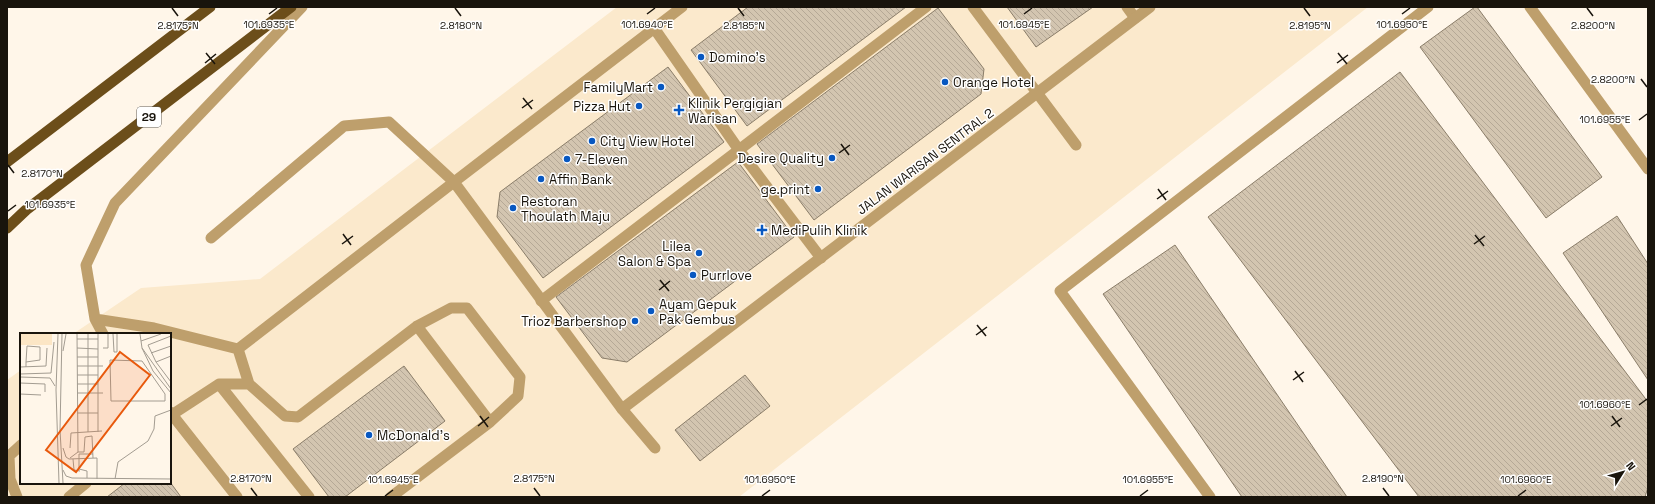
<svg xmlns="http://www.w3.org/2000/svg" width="1655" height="504" font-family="'Space Grotesk',sans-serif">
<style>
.built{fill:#fbe9cc}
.building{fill:url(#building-back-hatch);stroke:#8a7d69}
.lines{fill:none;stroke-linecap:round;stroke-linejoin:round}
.service{stroke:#be9f6c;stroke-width:11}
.minor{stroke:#be9f6c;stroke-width:11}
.trunk{stroke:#6c4e1a;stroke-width:11}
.ticks{fill:none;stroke:#19140c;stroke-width:1.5}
.poi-dot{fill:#0858c1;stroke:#fff;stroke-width:1.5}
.labels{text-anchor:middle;stroke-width:3;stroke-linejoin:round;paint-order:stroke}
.shield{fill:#fff;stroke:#5e5a55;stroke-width:1}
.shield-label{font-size:12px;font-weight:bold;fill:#19140c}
.poi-label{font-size:13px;fill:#19140c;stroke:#fff;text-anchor:start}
.street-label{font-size:13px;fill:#19140c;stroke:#fff}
.inset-road{fill:none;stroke:#a39c91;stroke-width:1}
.view{fill:#e8590c;fill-opacity:0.15;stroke:#e8590c;stroke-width:2}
.inset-edge{fill:none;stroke:#19140c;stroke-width:2}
.ticks-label{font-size:10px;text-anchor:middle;fill:#19140c;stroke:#fff;stroke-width:3;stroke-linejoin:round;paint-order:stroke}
</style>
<defs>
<pattern id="building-back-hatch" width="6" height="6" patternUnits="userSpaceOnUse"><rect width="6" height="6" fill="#d3c5b0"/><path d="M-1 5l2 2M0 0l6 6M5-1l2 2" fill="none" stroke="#b5a896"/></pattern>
</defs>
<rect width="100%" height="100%" fill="#fff6e9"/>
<!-- built -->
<path class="built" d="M617 7H1368L739 497H7V380L21 370V483H170V334H73L141 288 260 279Z"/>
<!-- building -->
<path class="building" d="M748 7H906L747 126 691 50Z
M1007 7H1093L1036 47Z
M1475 7H1477L1602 177 1546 218 1420 47Z
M938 8 984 69 981 94 814 220 757 144Z
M668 67 724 142 543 278 497 217 500 192Z
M1400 72 1648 402V487L1645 497H1419L1208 217Z
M738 162 794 237 627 362 602 358 556 297Z
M1617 216 1648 264V380L1563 253Z
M1175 245 1347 497H1242L1103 294Z
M404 366 445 421 345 497H329L293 449Z
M745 375 770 406 700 461 675 430Z
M170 482 181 497H107L125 483Z"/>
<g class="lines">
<!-- service -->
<path class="service" d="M973 7 1076 145
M1127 7 1135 18
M654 28 739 150 821 258
M211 238 344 126 389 122 454 182 238 349
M541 301 926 7
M95 319 154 328 238 349
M417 326 490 422
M103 334 95 319 86 265 115 203 302 7
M238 349 249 384 285 416 298 417 417 326 451 308H467L520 377 518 396 490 422 391 497
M219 384H249
M622 409 655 448
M170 412 237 497
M170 416 219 384 309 497
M17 497 10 479 9 456 21 445
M69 497 86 483"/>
<!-- minor -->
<path class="minor" d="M682 7 454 182 622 409 1150 7
M1530 7 1648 169
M1210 497 1060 291 1428 7"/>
<!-- trunk -->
<path class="trunk" d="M7 162 210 7
M7 228 26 210 291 7"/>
</g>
<!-- ticks -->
<path class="ticks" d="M172 8 178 16M455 8 461 16M738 8 744 16M1304 8 1310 16M1587 8 1593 16M269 14 277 8M647 14 655 8M1024 14 1032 8M1402 14 1410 8M206 53 215 64M1338 53 1347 64M205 63 216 54M1337 63 1348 55M1641 79 1647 87M523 98 532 109M522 108 533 100M1639 120 1647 114M841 144 849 155M839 153 850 145M8 165 14 173M1158 189 1166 200M1157 199 1168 191M8 211 16 205M343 234 351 245M1475 235 1484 246M342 244 353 236M1474 244 1485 236M660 280 669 291M659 290 670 281M977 325 986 336M976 335 987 327M1295 371 1303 382M1293 380 1304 372M1639 405 1647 399M480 416 488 427M1612 416 1620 427M478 426 489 417M1611 426 1622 418M251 488 257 496M534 488 540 496M1383 488 1389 496M385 496 393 490M762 496 770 490M1140 496 1148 490M1518 496 1526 490"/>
<!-- markers -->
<g class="poi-dot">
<circle cx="701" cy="57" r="4"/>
<circle cx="945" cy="82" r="4"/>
<circle cx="661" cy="87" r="4"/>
<circle cx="639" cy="106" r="4"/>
<path d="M677 104h4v4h4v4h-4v4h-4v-4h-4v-4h4z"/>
<circle cx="592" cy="141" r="4"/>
<circle cx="832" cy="158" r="4"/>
<circle cx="567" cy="159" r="4"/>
<circle cx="541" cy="179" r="4"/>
<circle cx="818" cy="189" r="4"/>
<circle cx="513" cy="208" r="4"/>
<path d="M760 224h4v4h4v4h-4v4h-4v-4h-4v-4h4z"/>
<circle cx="699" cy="253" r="4"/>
<circle cx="693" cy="275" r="4"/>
<circle cx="651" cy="311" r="4"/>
<circle cx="635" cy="321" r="4"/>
<circle cx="369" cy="435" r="4"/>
</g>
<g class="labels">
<!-- shield labels -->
<rect class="shield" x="137" y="107" width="24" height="20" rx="3"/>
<g class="shield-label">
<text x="149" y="121">29</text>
</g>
<!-- poi labels -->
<g class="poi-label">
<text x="709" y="62">Domino's</text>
<text x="953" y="87">Orange Hotel</text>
<text x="653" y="92" text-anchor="end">FamilyMart</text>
<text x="688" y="108">Klinik Pergigian<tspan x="688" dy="15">Warisan</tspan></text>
<text x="631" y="111" text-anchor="end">Pizza Hut</text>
<text x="600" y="146">City View Hotel</text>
<text x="824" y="163" text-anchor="end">Desire Quality</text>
<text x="575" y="164">7-Eleven</text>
<text x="549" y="184">Affin Bank</text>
<text x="810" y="194" text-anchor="end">ge.print</text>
<text x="521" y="206">Restoran<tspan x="521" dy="15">Thoulath Maju</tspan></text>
<text x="771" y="235">MediPulih Klinik</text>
<text x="691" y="251" text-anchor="end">Lilea<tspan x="691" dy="15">Salon &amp; Spa</tspan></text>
<text x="701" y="280">Purrlove</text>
<text x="659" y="309">Ayam Gepuk<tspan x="659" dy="15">Pak Gembus</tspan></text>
<text x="627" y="326" text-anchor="end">Trioz Barbershop</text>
<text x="377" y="440">McDonald's</text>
</g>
<!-- street labels -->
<g class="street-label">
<text transform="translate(925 161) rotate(-37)" y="5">JALAN WARISAN SENTRAL 2</text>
</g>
</g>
<!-- overview -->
<g transform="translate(20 333)">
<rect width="151" height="151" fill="#fff6e9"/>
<path d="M0 1H32V12H0Z" fill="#fce6c5"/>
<path class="inset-road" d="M38 1 36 57 39 150M42 1 40 97 43 150M57 1 58 119M68 1V99M78 1V99M93 1 94 19H97V1M120 1 122 15M151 3 128 12 136 29 151 49M57 6H78M121 8 141 1M57 15 78 16M83 15H88V1M43 18 46 1M131 20 151 13M57 24H78M90 27 122 28 145 61V68H91ZM6 29 7 13 20 14V27L6 29V34M136 29 151 23M57 33H83M0 34 26 33 27 15M0 41 31 40 34 9M57 42H78M0 44 30 45 35 53M0 50 25 51V59M57 51H78M151 56 122 15 133 38 151 60M57 60H83M0 61 21 62M57 80H78M43 115 46 124 49 126 77 125V146M50 115 51 100 82 98M50 125 58 119H64L65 104 72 103 73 125M53 126 54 137 60 138M43 137 46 143 52 145 151 146M67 145V138L59 136V121H73M95 146 98 129 128 108 134 96 135 83 151 77"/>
<path class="view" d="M100 19 130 42 56 139 26 117Z"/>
<rect width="151" height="151" class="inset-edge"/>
</g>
<g class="ticks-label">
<text x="269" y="28">101.6935°E</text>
<text x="647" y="28">101.6940°E</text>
<text x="1024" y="28">101.6945°E</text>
<text x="1402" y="28">101.6950°E</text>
<text x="178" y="29">2.8175°N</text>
<text x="461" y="29">2.8180°N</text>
<text x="744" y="29">2.8185°N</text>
<text x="1310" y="29">2.8195°N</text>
<text x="1593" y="29">2.8200°N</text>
<text x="1613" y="83">2.8200°N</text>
<text x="1605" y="123">101.6955°E</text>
<text x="42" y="177">2.8170°N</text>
<text x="50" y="208">101.6935°E</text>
<text x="1605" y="408">101.6960°E</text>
<text x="251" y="482">2.8170°N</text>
<text x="534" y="482">2.8175°N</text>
<text x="1383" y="482">2.8190°N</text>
<text x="393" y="483">101.6945°E</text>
<text x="770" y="483">101.6950°E</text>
<text x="1148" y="483">101.6955°E</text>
<text x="1526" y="483">101.6960°E</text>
</g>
<!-- border -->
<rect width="1655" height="504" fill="none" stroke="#19140c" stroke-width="16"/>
<!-- north arrow -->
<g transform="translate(1623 472) rotate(53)" stroke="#ffffff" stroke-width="3" paint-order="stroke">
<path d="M0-3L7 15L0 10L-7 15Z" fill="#19140c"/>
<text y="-6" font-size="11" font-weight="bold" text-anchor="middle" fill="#19140c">N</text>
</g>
</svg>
